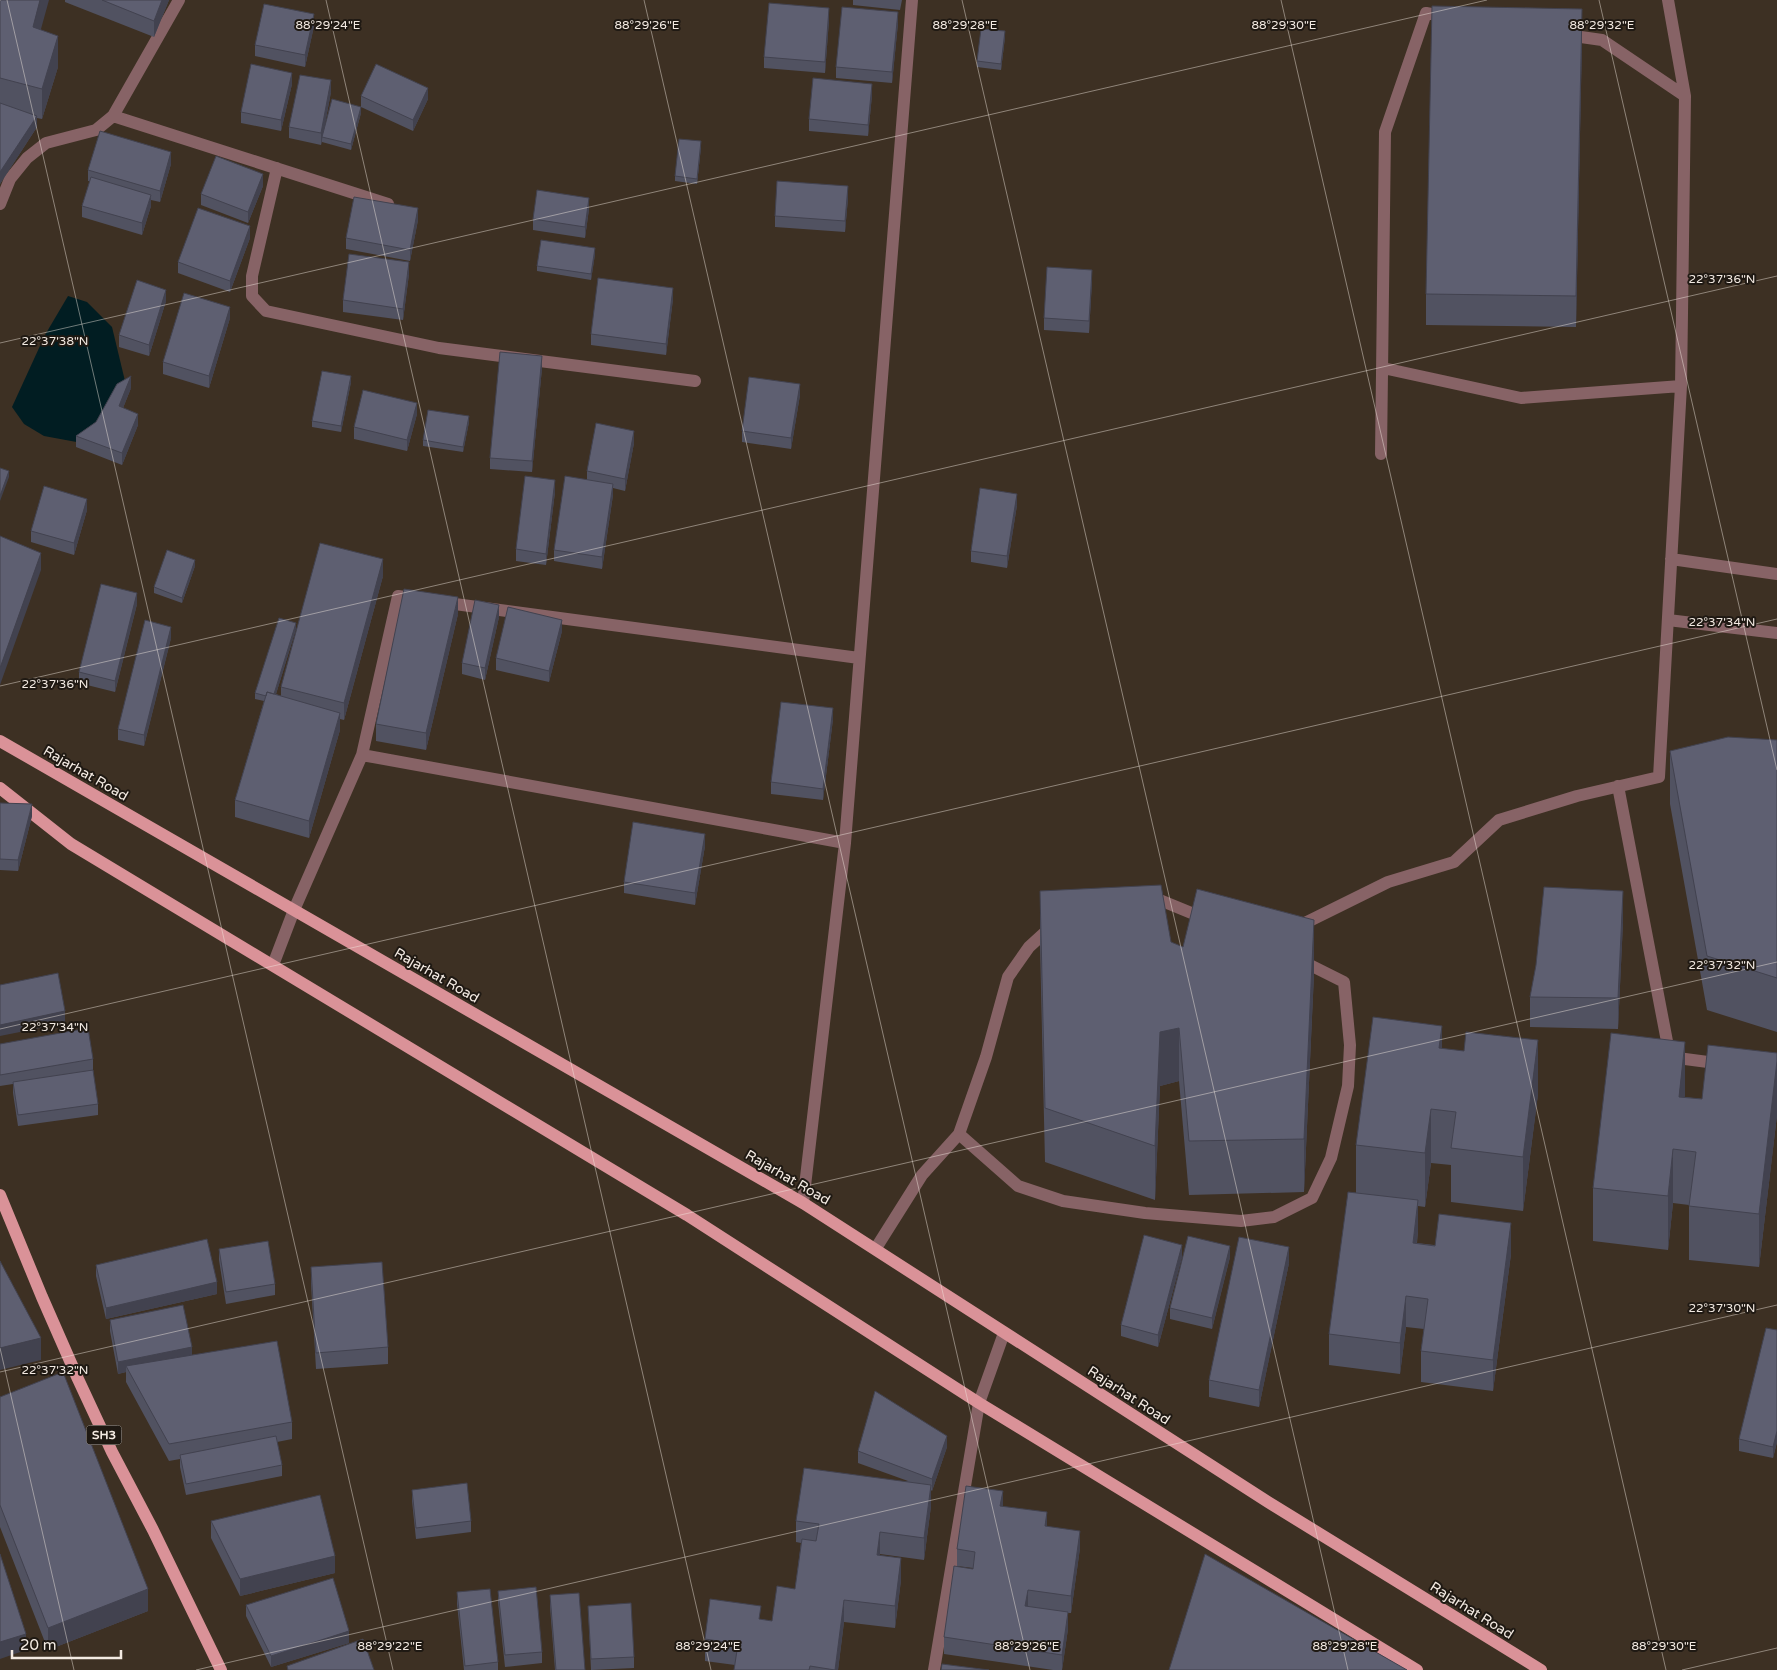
<svg xmlns="http://www.w3.org/2000/svg" width="1777" height="1670" font-family="'Varela Round',sans-serif">
<style>
.water{fill:#011d22}
.lines{fill:none;stroke-linecap:round;stroke-linejoin:round}
.minor{stroke:#876366;stroke-width:12}
.major{stroke:#da9298;stroke-width:12}
.wall{fill:#515261}
.shaded-wall{fill:#42424f}
.building{fill:#5e5f71;stroke:#42424f}
.ticks{fill:none;stroke:#f3eae2;stroke-width:1;stroke-opacity:0.45}
.labels{text-anchor:middle;stroke-width:4;stroke-linejoin:round;paint-order:stroke}
.shield{fill:#1f1913;stroke:#b3aba4;stroke-width:1}
.shield-label{font-size:12px;font-weight:bold;fill:#f3eae2}
.street-label{font-size:14px;fill:#f3eae2;stroke:#1f1913}
.ticks-label{font-size:12px;text-anchor:middle;fill:#f3eae2;stroke:#1f1913;stroke-width:4;stroke-linejoin:round;paint-order:stroke}
</style>
<rect width="100%" height="100%" fill="#3d3023"/>
<!-- water -->
<path class="water" d="M68 296 87 302 112 327 125 381 82 443 44 436 24 424 12 407 45 335Z"/>
<g class="lines">
<!-- minor -->
<path class="minor" d="M1567 35 1602 40 1685 96 1668 0
M113 116 388 204
M277 168 252 276V296L266 311 439 348 695 381
M0 204 10 179 27 158 46 143 96 130 113 116 179 0
M1383 368 1521 398 1681 386
M1381 454 1385 132 1426 13 1448 17
M1671 559 1777 574
M440 602 859 658
M1668 620 1777 633
M362 755 845 843
M1618 786 1670 1057 1723 1064
M1150 896 1206 919
M1297 927 1388 882 1454 862 1499 820 1577 796 1659 777 1681 386 1685 96
M273 965 294 910 362 755 398 596 418 599
M959 1134 986 1057 1008 977 1029 947 1052 926
M803 1203 845 843 912 0
M876 1248 922 1175 959 1134 1018 1186 1063 1201 1145 1213 1241 1221 1274 1217 1312 1198 1331 1158 1348 1086 1350 1045 1344 982 1300 960
M934 1670 979 1403 1004 1333"/>
<!-- major -->
<path class="major" d="M0 741 803 1203 1268 1502 1541 1670
M0 788 71 844 687 1215 979 1403 1417 1670
M0 1195 42 1297 78 1379 112 1452 153 1530 221 1670"/>
</g>
<!-- wall -->
<path class="wall" d="M0 0 41 30 58 67 42 119 37 118V127L0 184Z
M65 0H169L154 37 65 2Z
M853 0H902L900 10 853 5Z
M829 20 825 73 764 68V57Z
M898 23 892 83 836 78V67Z
M314 26 305 67 255 56V45Z
M1005 37 1001 70 977 67V61Z
M1582 39 1576 327 1426 325V294Z
M292 84 281 131 241 123V112Z
M331 92 321 145 289 138V127Z
M872 95 868 136 809 131V119Z
M361 96 428 99 413 131 361 107V113L351 150 322 142V137L361 107Z
M701 147 697 184 675 181V176Z
M171 164 160 202 151 200V206L142 235 82 217V206L90 181H88V170Z
M263 186 248 223 201 205V194Z
M848 198 845 232 775 227V216Z
M589 209 585 238 533 230V219Z
M418 220 410 261 346 249V238Z
M250 238 230 292 178 273V262Z
M595 254 591 280 537 271V266Z
M409 274 403 320 343 312V300Z
M1092 281 1089 333 1044 330V318Z
M673 299 666 355 591 345V334Z
M166 301 149 356 119 347V335Z
M230 318 209 388 163 374V362Z
M542 368 532 472 490 469V458Z
M351 382 341 432 312 427V421Z
M131 388 123 408 138 425 122 465 76 447V436L96 422Z
M800 395 791 449 742 442V431Z
M417 414 407 451 354 439V427Z
M469 422 463 452 423 446V440Z
M634 443 625 491 613 488V495L602 569 554 561V550L587 480V471Z
M555 492 546 565 516 561V549Z
M1017 505 1007 568 971 562V551Z
M87 510 74 555 31 542V531Z
M195 566 182 603 154 593V587Z
M383 576 344 720 340 719V730L309 838 235 817V800L264 701 255 699V693L296 629 276 694 281 696V687Z
M137 604 115 692 79 683V672Z
M458 614 426 750 376 741V724Z
M499 617 485 680 462 674V663Z
M562 631 549 682 496 670V658Z
M171 638 144 746 118 740V729Z
M833 719 823 800 771 794V782Z
M1777 740V1032L1707 1010 1670 804V751Z
M0 803 32 816 18 871 0 870Z
M705 846 695 905 624 893V882Z
M1040 891 1183 947 1314 974 1304 1192 1189 1195 1179 1081 1160 1086 1155 1200 1045 1162 1040 945Z
M1623 922 1618 1029 1530 1027V997Z
M0 1044 93 1059V1070L82 1072 98 1104V1115L18 1126 13 1093V1084L0 1086Z
M1442 1048 1538 1094 1523 1211 1451 1202V1165L1431 1163 1425 1207 1418 1206V1231L1417 1243 1511 1254 1493 1391 1421 1382V1351L1424 1329 1406 1327 1400 1374 1329 1365V1334L1356 1193V1145Z
M1777 1053V1115L1759 1267 1689 1260V1205L1673 1203 1668 1250 1593 1241V1188L1685 1097 1702 1099Z
M219 1249 275 1284V1295L226 1304 219 1260Z
M1182 1257 1158 1347 1121 1336V1325Z
M1230 1257 1212 1329 1170 1319V1308Z
M1289 1263 1259 1407 1209 1397V1380Z
M96 1265 217 1294 106 1319 96 1276Z
M311 1267 388 1347V1364L316 1369 311 1284Z
M110 1320 192 1355 292 1422V1439L277 1442 282 1465V1476L186 1495 180 1467V1459L169 1461 126 1382V1372L118 1374 110 1331Z
M1777 1330V1442L1773 1458 1739 1451V1439Z
M0 1397 148 1611 48 1650 0 1527Z
M947 1447 932 1491 931 1490V1506L924 1560 880 1554V1556L901 1580 895 1628 844 1622 838 1670H734L735 1665 705 1661V1639L761 1619 772 1621 795 1589 801 1543 796 1542V1521L908 1481 858 1463V1451Z
M412 1490 471 1521V1532L416 1539 412 1501Z
M1003 1506 1047 1526 1080 1548 1071 1613H1068V1629L1062 1670H1053L944 1654V1637L973 1568 957 1566V1549Z
M211 1521 335 1573 240 1596 211 1538Z
M498 1591 542 1652V1663L505 1667 498 1602Z
M457 1592 498 1662V1670H464L457 1604Z
M550 1595 585 1670H555L550 1607Z
M246 1605 349 1643 271 1667 246 1616Z
M588 1606 634 1657V1668L591 1670Z"/>
<!-- shaded-wall -->
<path class="shaded-wall" d="M40 0H49L33 58V27Z
M162 0H169L154 37V21Z
M829 8V20L825 73V62Z
M1582 9V39L1576 327V296Z
M898 12V23L892 83V72Z
M314 14V26L305 67V55Z
M1005 31V37L1001 70V64Z
M58 36V67L42 119V89Z
M292 73V84L281 131V120Z
M331 80V92L321 145V133Z
M872 84V95L868 136V125Z
M428 88V99L413 131V120Z
M361 107V113L351 150V144Z
M37 116V127L0 184V172Z
M701 141V147L697 184V179Z
M171 152V164L160 202V191Z
M263 174V186L248 223V212Z
M848 186V198L845 232V221Z
M151 195V206L142 235V223Z
M589 198V209L585 238V227Z
M418 208V220L410 261V250Z
M250 226V238L230 292V281Z
M595 248V254L591 280V274Z
M409 262V274L403 320V309Z
M1092 270V281L1089 333V321Z
M673 288V299L666 355V344Z
M166 290V301L149 356V345Z
M230 307V318L209 388V376Z
M542 356V368L532 472V461Z
M131 376V388L119 418V406Z
M351 376V382L341 432V426Z
M800 384V395L791 449V438Z
M417 403V414L407 451V440Z
M138 414V425L122 465V453Z
M469 416V422L463 452V447Z
M634 431V443L625 491V479Z
M9 471V477L0 501V496Z
M555 480V492L546 565V554Z
M613 484V495L602 569V557Z
M1017 494V505L1007 568V556Z
M87 499V510L74 555V543Z
M41 553V570L0 685V668Z
M383 559V576L344 720V703Z
M195 560V566L182 603V598Z
M137 593V604L115 692V681Z
M458 597V614L426 750V733Z
M499 605V617L485 680V668Z
M562 620V631L549 682V671Z
M296 623V629L273 704V698Z
M171 627V638L144 746V735Z
M833 708V719L823 800V789Z
M340 713V730L309 838V821Z
M32 804V816L18 871V860Z
M705 834V846L695 905V893Z
M1623 891V922L1618 1029V998Z
M1314 920V974L1304 1192V1139Z
M65 1011V1023L0 1036V1025Z
M1442 1026V1080L1439 1048Z
M1179 1028V1081L1160 1086 1155 1200V1146L1160 1032Z
M1538 1040V1094L1523 1211V1157Z
M1685 1042V1096L1679 1150V1097Z
M1777 1061V1115L1759 1267V1214Z
M1431 1109V1163L1425 1207V1153Z
M1673 1149V1203L1668 1250V1196Z
M1418 1200V1231L1413 1274V1243Z
M1511 1223V1254L1493 1391V1360Z
M1182 1245V1257L1158 1347V1335Z
M1230 1246V1257L1212 1329V1318Z
M1289 1247V1263L1259 1407V1390Z
M217 1282V1294L106 1319V1308Z
M1406 1296V1327L1400 1374V1343Z
M41 1338V1360L0 1370V1348Z
M192 1347V1359L126 1366V1372L118 1374V1362Z
M1777 1431V1442L1773 1458V1447Z
M947 1436V1447L932 1491V1479Z
M931 1485V1506L924 1560V1538Z
M1003 1491V1508L1000 1506Z
M1047 1512V1529L1045 1526Z
M1080 1531V1548L1071 1613V1596Z
M880 1532V1554L877 1577V1555Z
M335 1556V1573L240 1596V1579Z
M901 1558V1580L895 1628V1606Z
M148 1589V1611L48 1650V1628Z
M1028 1590V1607L1025 1606Z
M844 1600V1622L838 1670H835Z
M1068 1612V1629L1062 1670V1655Z
M349 1631V1643L271 1667V1656Z
M26 1634V1650L0 1659V1642Z"/>
<!-- building -->
<path class="building" d="M0 0H40L33 27 58 36 42 89 0 78Z
M102 0H162L154 21Z
M769 3 829 8 825 62 764 57Z
M264 4 314 14 305 55 255 45Z
M1432 6 1582 9 1576 296 1426 294Z
M842 7 898 12 892 72 836 67Z
M981 29 1005 31 1001 64 977 61Z
M251 64 292 73 281 120 241 112Z
M376 64 428 88 413 120 361 96Z
M300 75 331 80 321 133 289 127Z
M813 78 872 84 868 125 809 119Z
M332 99 361 107 351 144 322 137Z
M0 103 37 116 0 172Z
M100 131 171 152 160 191 88 170Z
M679 139 701 141 697 179 675 176Z
M216 156 263 174 248 212 201 194Z
M91 177 151 195 142 223 82 206Z
M777 181 848 186 845 221 775 216Z
M537 190 589 198 585 227 533 219Z
M354 197 418 208 410 250 346 238Z
M198 208 250 226 230 281 178 262Z
M541 240 595 248 591 274 537 266Z
M349 254 409 262 403 309 343 300Z
M1047 267 1092 270 1089 321 1044 318Z
M598 278 673 288 666 344 591 334Z
M137 280 166 290 149 345 119 335Z
M184 293 230 307 209 376 163 362Z
M500 352 542 356 532 461 490 458Z
M322 371 351 376 341 426 312 421Z
M131 376 119 406 138 414 122 453 76 436 96 422 117 384Z
M749 377 800 384 791 438 742 431Z
M363 390 417 403 407 440 354 427Z
M428 410 469 416 463 447 423 440Z
M596 423 634 431 625 479 587 471Z
M0 468 9 471 0 496Z
M525 476 555 480 546 554 516 549Z
M565 476 613 484 602 557 554 550Z
M44 486 87 499 74 543 31 531Z
M980 488 1017 494 1007 556 971 551Z
M0 536 41 553 0 668Z
M320 543 383 559 344 703 281 687Z
M167 550 195 560 182 598 154 587Z
M101 584 137 593 115 681 79 672Z
M404 589 458 597 426 733 376 724Z
M475 600 499 605 485 668 462 663Z
M508 607 562 620 549 671 496 658Z
M279 618 296 623 274 694 267 692 266 696 255 693Z
M145 620 171 627 144 735 118 729Z
M267 692 340 713 309 821 235 800Z
M781 702 833 708 823 789 771 782Z
M1728 737 1777 740V978L1707 956 1670 751Z
M0 803 32 804 18 860 0 859Z
M633 822 705 834 695 893 624 882Z
M1161 885 1171 942 1183 947 1197 889 1314 920 1304 1139 1189 1141 1179 1028 1160 1032 1155 1146 1045 1108 1040 891Z
M1544 887 1623 891 1618 998 1530 997 1536 965Z
M58 973 65 1011 0 1025V985Z
M1373 1017 1442 1026 1439 1048 1464 1051 1466 1032 1538 1040 1523 1157 1451 1148 1456 1112 1431 1109 1425 1153 1356 1145Z
M88 1028 93 1059 0 1075V1044Z
M1611 1033 1685 1042 1679 1097 1702 1099 1708 1045 1777 1053V1061L1759 1214 1689 1206 1696 1152 1673 1149 1668 1196 1593 1188Z
M93 1070 98 1104 18 1115 13 1082Z
M1348 1192 1418 1200 1413 1243 1435 1246 1439 1214 1511 1223 1493 1360 1421 1351 1428 1299 1406 1296 1400 1343 1329 1334Z
M1144 1235 1182 1245 1158 1335 1121 1325Z
M1188 1236 1230 1246 1212 1318 1170 1308Z
M1239 1237 1289 1247 1259 1390 1209 1380Z
M207 1239 217 1282 106 1308 96 1265Z
M268 1241 275 1284 226 1292 219 1249Z
M0 1261 41 1338 0 1348Z
M382 1262 388 1347 316 1353 311 1267Z
M183 1305 192 1347 118 1362 110 1320Z
M1766 1328 1777 1330V1431L1773 1447 1739 1439Z
M277 1341 292 1422 169 1444 126 1366Z
M63 1372 148 1589 48 1628 0 1505V1397Z
M875 1391 947 1436 932 1479 858 1451Z
M276 1436 282 1465 186 1484 180 1455Z
M804 1468 931 1485 924 1538 880 1532 877 1555 901 1558 895 1606 844 1600 835 1670 810 1666 809 1670H734L738 1644 705 1639 710 1599 761 1606 759 1619 772 1621 777 1586 795 1589 802 1539 816 1541 819 1524 796 1521Z
M467 1483 471 1521 416 1528 412 1490Z
M966 1486 1003 1491 1000 1506 1047 1512 1045 1526 1080 1531 1071 1596 1028 1590 1025 1606 1068 1612 1062 1655 944 1637 954 1566 973 1569 975 1552 957 1549Z
M320 1495 335 1556 240 1579 211 1521Z
M0 1554 26 1634 0 1642Z
M1205 1554 1407 1670H1169Z
M333 1578 349 1631 271 1656 246 1605Z
M536 1587 542 1652 505 1655 498 1591Z
M490 1589 498 1662 465 1666 457 1592Z
M579 1593 585 1670H556L550 1595Z
M631 1603 634 1657 591 1659 588 1606Z
M363 1639 374 1670H288L287 1666Z
M942 1664 989 1670H941Z"/>
<!-- ticks -->
<path class="ticks" d="M0 0H1M7 0 393 1670M326 0 711 1670M644 0 1030 1670M962 0 1348 1670M1281 0 1666 1670M1599 0 1777 770M0 343 1487 0M0 686 1777 276M0 1029 1777 619M0 1348 74 1670M0 1372 1777 962M196 1670 1777 1305M1682 1670 1777 1648"/>
<g class="labels">
<!-- shield labels -->
<rect class="shield" x="86.5" y="1425.5" width="35" height="19" rx="4"/>
<g class="shield-label">
<text x="104" y="1439">SH3</text>
</g>
<!-- street labels -->
<g class="street-label">
<text transform="translate(86 773) rotate(30)" y="5">Rajarhat Road</text>
<text transform="translate(437 975) rotate(30)" y="5">Rajarhat Road</text>
<text transform="translate(788 1177) rotate(30)" y="5">Rajarhat Road</text>
<text transform="translate(1129 1395) rotate(33)" y="5">Rajarhat Road</text>
<text transform="translate(1472 1610) rotate(32)" y="5">Rajarhat Road</text>
</g>
</g>
<g class="ticks-label">
<text x="328" y="29">88°29'24"E</text>
<text x="647" y="29">88°29'26"E</text>
<text x="965" y="29">88°29'28"E</text>
<text x="1284" y="29">88°29'30"E</text>
<text x="1602" y="29">88°29'32"E</text>
<text x="1722" y="283">22°37'36"N</text>
<text x="55" y="345">22°37'38"N</text>
<text x="1722" y="626">22°37'34"N</text>
<text x="55" y="688">22°37'36"N</text>
<text x="1722" y="969">22°37'32"N</text>
<text x="55" y="1031">22°37'34"N</text>
<text x="1722" y="1312">22°37'30"N</text>
<text x="55" y="1374">22°37'32"N</text>
<text x="390" y="1650">88°29'22"E</text>
<text x="708" y="1650">88°29'24"E</text>
<text x="1027" y="1650">88°29'26"E</text>
<text x="1345" y="1650">88°29'28"E</text>
<text x="1664" y="1650">88°29'30"E</text>
</g>
<!-- scale -->
<path d="M12 1650v8h109v-8" fill="none" stroke="#f3eae2" stroke-width="2.5"/>
<text x="20" y="1650" font-size="15" fill="#f3eae2" stroke="#1f1913" stroke-width="4" paint-order="stroke">20 m</text>
</svg>
